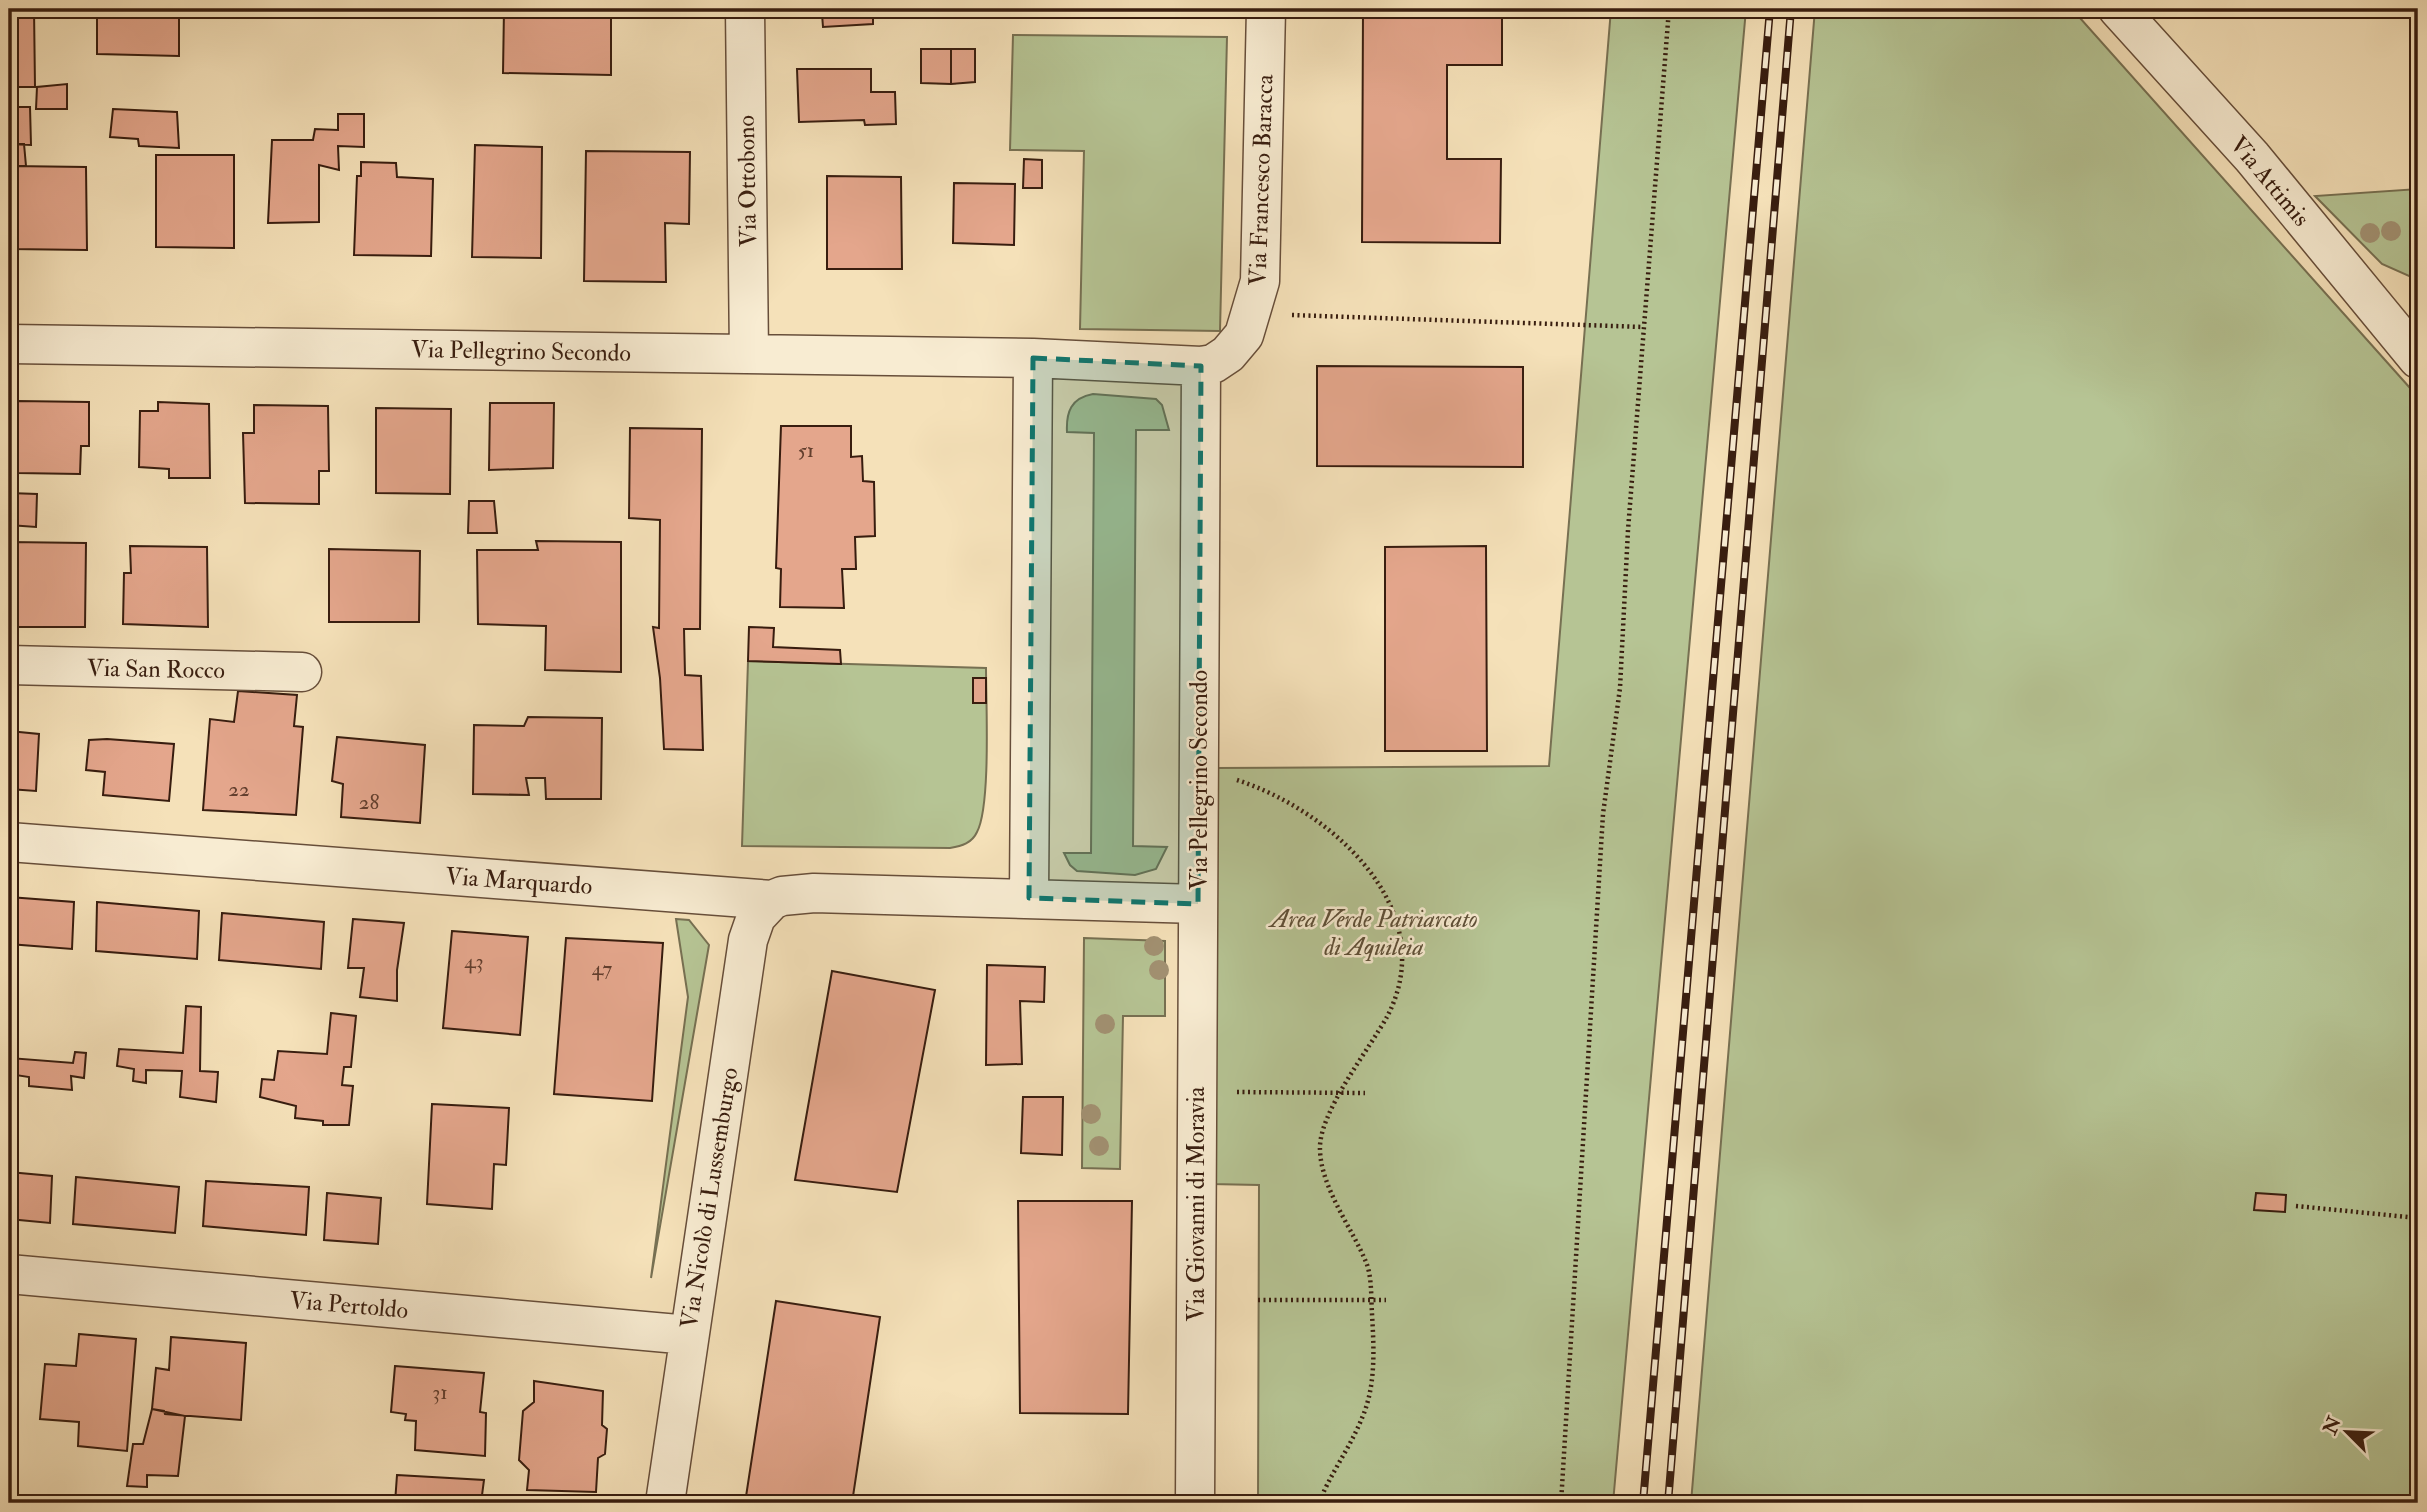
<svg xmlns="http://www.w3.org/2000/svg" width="2427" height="1512" font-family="'IM FELL Double Pica',serif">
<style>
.green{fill:#b6c494;stroke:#777052;stroke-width:2}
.building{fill:#e4a68c;stroke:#381d0f;stroke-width:2}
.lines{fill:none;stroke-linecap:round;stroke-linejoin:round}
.minor-casing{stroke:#674e3a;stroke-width:41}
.tertiary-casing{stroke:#674e3a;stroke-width:41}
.path{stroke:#381d0f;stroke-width:4.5;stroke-dasharray:2 3.5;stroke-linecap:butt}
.minor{stroke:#f8ecd2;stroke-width:38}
.tertiary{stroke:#f8ecd2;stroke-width:38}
.rail-casing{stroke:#381d0f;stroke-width:8}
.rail{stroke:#f8ecd2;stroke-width:5;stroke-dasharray:16;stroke-linecap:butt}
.tree{fill:#a29172}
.marked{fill:#0f766e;fill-opacity:0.2;stroke:#0f766e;stroke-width:5;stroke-dasharray:14 9;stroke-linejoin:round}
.labels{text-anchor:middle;stroke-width:5;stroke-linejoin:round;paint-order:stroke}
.number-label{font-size:21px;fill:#633f2e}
.street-label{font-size:24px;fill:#381d0f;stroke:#f8ecd2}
.park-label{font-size:24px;font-style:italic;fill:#5e4f37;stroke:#f8ecd2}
</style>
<rect width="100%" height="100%" fill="#f5e1b9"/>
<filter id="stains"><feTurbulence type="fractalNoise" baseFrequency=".00286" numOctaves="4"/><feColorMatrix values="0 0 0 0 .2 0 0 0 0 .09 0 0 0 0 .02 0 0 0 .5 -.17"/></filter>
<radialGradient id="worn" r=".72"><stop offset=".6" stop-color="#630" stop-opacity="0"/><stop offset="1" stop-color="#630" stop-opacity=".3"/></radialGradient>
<!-- green -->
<path class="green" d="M1611 9H1746L1613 1503H1258L1259 1185 1211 1184 1215 768 1549 766Z
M1815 9H2072L2418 397V1503H1691Z
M1013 35 1227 37 1220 331 1080 329 1084 151 1010 150Z
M2418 189V280L2382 264 2315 196Z
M1093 394 1156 399 1162 405 1169 430H1136L1133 846 1167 847 1156 869 1135 875 1077 871 1070 865 1064 853H1091L1094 433 1067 432C1066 412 1071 398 1093 394Z
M748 661 986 668C986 702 991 806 977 832 972 843 962 846 950 848L742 846Z
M676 919 689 920 709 945 651 1278 688 997Z
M1084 938 1165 941V1016H1123L1120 1169 1082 1168Z"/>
<!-- building -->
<path class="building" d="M9 9H34L35 87H9Z
M97 9H179V56L97 54Z
M504 9H611V75L503 73Z
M797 9H873V24L823 27 822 14 798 13Z
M1363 9H1502V65H1447V159H1501L1500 243 1362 242Z
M921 49H951V84L921 83Z
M951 49H975V82L951 84Z
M797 69H871V92H895L896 124 865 125 864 120 799 122Z
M67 84V109H36L37 87Z
M9 107H30L31 145 9 144Z
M113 109 177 112 179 148 139 146 138 139 110 137Z
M338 114H364V147L338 146 339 170 319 165V222L268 223 272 140H313L315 129 338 130Z
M9 144H24L26 166H9Z
M475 145 542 147 541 258 472 257Z
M586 151 690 152 689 224 665 223 666 282 584 281Z
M156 155H234V248L156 247Z
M1024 159 1042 160V188H1023Z
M361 162 396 163 397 177 433 179 431 256 354 255 357 176H361Z
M12 166 86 167 87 250 11 249Z
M827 176 901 177 902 269H827Z
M954 183 1015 184 1014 245 953 243Z
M1317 366 1523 367V467L1317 466Z
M17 401 89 402V446H81L80 474 17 473Z
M158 402 209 404 210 478H169V469L139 467 140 411H158Z
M490 403H554L553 468 489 470Z
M254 405 328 406 329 471H319V504L245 503 243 433H254Z
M376 408 451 409 450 494 376 493Z
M781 426H851V457L862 456 863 481 874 482 875 536 855 537 856 569H842L844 608 780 607 781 569 776 568Z
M630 428 702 429 700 629H684L685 675 701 676 703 750 664 749 660 678 653 627 659 628 660 520 629 518Z
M9 493 37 494 36 527 9 525Z
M469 501H494L497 533H468Z
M536 541 621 542V672L545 670 546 626 478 624 477 550H538Z
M9 542 86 543 85 627H9Z
M130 546 207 547 208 627 123 624 124 573H131Z
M1486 546 1487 751H1385V547Z
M329 549 420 551 419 622H329Z
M749 627 774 628 773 647 840 650 841 664 748 661Z
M973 678H986V703H973Z
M238 691 297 695 294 726 303 727 296 815 203 810 210 719 234 722Z
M528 717 602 718 601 799H546L545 778H526L529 795 473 794 474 725 524 726Z
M9 731 39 734 36 791 9 789Z
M337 737 425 745 420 823 341 817 343 784 332 781Z
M107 739 174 744 169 801 103 795 105 772 86 770 89 740Z
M9 897 74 902 72 949 9 944Z
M97 902 199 911 197 959 96 951Z
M222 913 324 922 321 969 219 960Z
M353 919 404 923 397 970V1001L360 997 364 968H348Z
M452 931 528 937 520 1035 443 1028Z
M566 938 663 943 652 1101 554 1094Z
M987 965 1045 967 1044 1002 1020 1001 1022 1064 986 1065Z
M832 971 935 990 897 1192 795 1180Z
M186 1006 201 1007 200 1071 218 1072 216 1102 180 1097 182 1071 146 1070V1083L133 1081 134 1069 117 1066 119 1049 183 1053Z
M331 1013 356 1016 351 1067H344L342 1085 353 1086 349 1125H323V1121L295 1118 296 1106 260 1097 262 1079 274 1080 278 1051 327 1054Z
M75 1052 86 1053 84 1078 71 1076 72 1090 29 1086V1077L9 1074 10 1058 73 1063Z
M1023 1097H1063L1062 1155 1021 1153Z
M432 1104 509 1108 506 1165 494 1164 492 1209 427 1204Z
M9 1172 52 1176 50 1223 9 1219Z
M76 1177 179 1187 175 1233 73 1224Z
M206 1181 309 1187 306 1235 203 1226Z
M327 1193 381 1198 378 1244 324 1240Z
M2256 1193 2286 1195 2285 1212 2254 1210Z
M1018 1201H1132L1128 1414 1020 1413Z
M776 1301 880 1317 852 1503H745Z
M79 1334 136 1339 127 1451 78 1446 79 1422 40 1419 45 1364 76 1366Z
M171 1337 246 1343 241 1420 165 1414 164 1411 152 1409 156 1368 169 1370Z
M395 1366 484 1373 480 1412 486 1413 485 1456 415 1450 416 1421 405 1420 406 1414 391 1412Z
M534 1381 603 1391 602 1425 607 1429 605 1454 598 1458 596 1492 527 1490 529 1470 519 1460 523 1411 534 1402Z
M152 1409 185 1416 178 1476 147 1475V1487L127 1486 133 1444H143Z
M397 1475 484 1480 481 1503H395Z
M1021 1498 1103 1499V1503H1021Z"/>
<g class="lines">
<!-- minor casing -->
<g class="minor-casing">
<path id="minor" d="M745 9 749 354
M9 344 1033 358 1201 366 1213 364 1228 354 1244 335 1260 281 1266 9
M9 665 302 672
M9 842 772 900 782 896 814 893 1198 904
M1029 898 1033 358
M9 1274 689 1335
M665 1503 748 940 756 917 772 900
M1195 1503 1201 366"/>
</g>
<!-- tertiary casing -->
<g class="tertiary-casing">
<path id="tertiary" d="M2118 9 2252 157 2418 359"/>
</g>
<!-- path -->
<path class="path" d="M1292 315 1643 327
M1237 780C1330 810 1442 908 1388 1015 1369 1050 1318 1113 1320 1150 1321 1188 1352 1228 1366 1262 1372 1276 1371 1298 1372 1314 1374 1349 1376 1386 1362 1418 1350 1448 1330 1474 1319 1503
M1237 1092 1365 1093
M2296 1206 2418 1218
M1258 1300H1386
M1561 1503 1603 814 1620 688 1628 530 1669 9"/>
<!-- minor -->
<use href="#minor" class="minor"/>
<!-- tertiary -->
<use href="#tertiary" class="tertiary"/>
<!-- rail casing -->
<g class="rail-casing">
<path id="rail" d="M1643 1503 1770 9
M1668 1503 1791 9"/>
</g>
<!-- rail -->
<use href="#rail" class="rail"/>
</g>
<!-- trees -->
<g class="tree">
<circle cx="2391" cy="231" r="10"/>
<circle cx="2370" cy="233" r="10"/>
<circle cx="1154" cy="946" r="10"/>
<circle cx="1159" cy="970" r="10"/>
<circle cx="1105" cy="1024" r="10"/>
<circle cx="1091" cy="1114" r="10"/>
<circle cx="1099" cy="1146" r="10"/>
</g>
<!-- marked area -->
<path class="marked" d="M1033 358 1201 366 1198 904 1029 898Z"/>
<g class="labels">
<!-- number labels -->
<g class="number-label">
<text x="806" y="457">51</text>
<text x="239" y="796">22</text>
<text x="369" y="809">28</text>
<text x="474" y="968">43</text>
<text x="602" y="975">47</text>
<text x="440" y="1399">31</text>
</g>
<!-- street labels -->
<g class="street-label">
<text transform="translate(1261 180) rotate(-88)" y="8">Via Francesco Baracca</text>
<text transform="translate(747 181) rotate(-91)" y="8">Via Ottobono</text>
<text transform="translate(2270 181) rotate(50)" y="8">Via Attimis</text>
<text transform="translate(521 351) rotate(1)" y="8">Via Pellegrino Secondo</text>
<text transform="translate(156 669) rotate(1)" y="8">Via San Rocco</text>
<text transform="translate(1199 780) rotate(-90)" y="8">Via Pellegrino Secondo</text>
<text transform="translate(519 881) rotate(4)" y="8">Via Marquardo</text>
<text transform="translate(709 1198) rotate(-81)" y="8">Via Nicolò di Lussemburgo</text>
<text transform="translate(1196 1204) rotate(-90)" y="8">Via Giovanni di Moravia</text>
<text transform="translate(349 1305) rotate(5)" y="8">Via Pertoldo</text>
</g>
<!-- park labels -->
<g class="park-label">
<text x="1374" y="927">Area Verde Patriarcato<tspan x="1374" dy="28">di Aquileia</tspan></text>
</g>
</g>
<!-- margin -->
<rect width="2427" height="1512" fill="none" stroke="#f5e1b9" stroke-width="35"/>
<rect x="10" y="10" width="2406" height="1491" fill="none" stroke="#381d0f" stroke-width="3.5"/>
<rect x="18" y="18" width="2392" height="1477" fill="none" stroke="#381d0f" stroke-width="2"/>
<!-- north arrow -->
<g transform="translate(2347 1432) rotate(294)" stroke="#f8ecd2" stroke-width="5" paint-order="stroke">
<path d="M0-5L12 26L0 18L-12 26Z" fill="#381d0f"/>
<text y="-10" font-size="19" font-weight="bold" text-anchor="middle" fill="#381d0f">N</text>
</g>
<rect width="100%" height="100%" filter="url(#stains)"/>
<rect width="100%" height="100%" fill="url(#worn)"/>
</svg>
